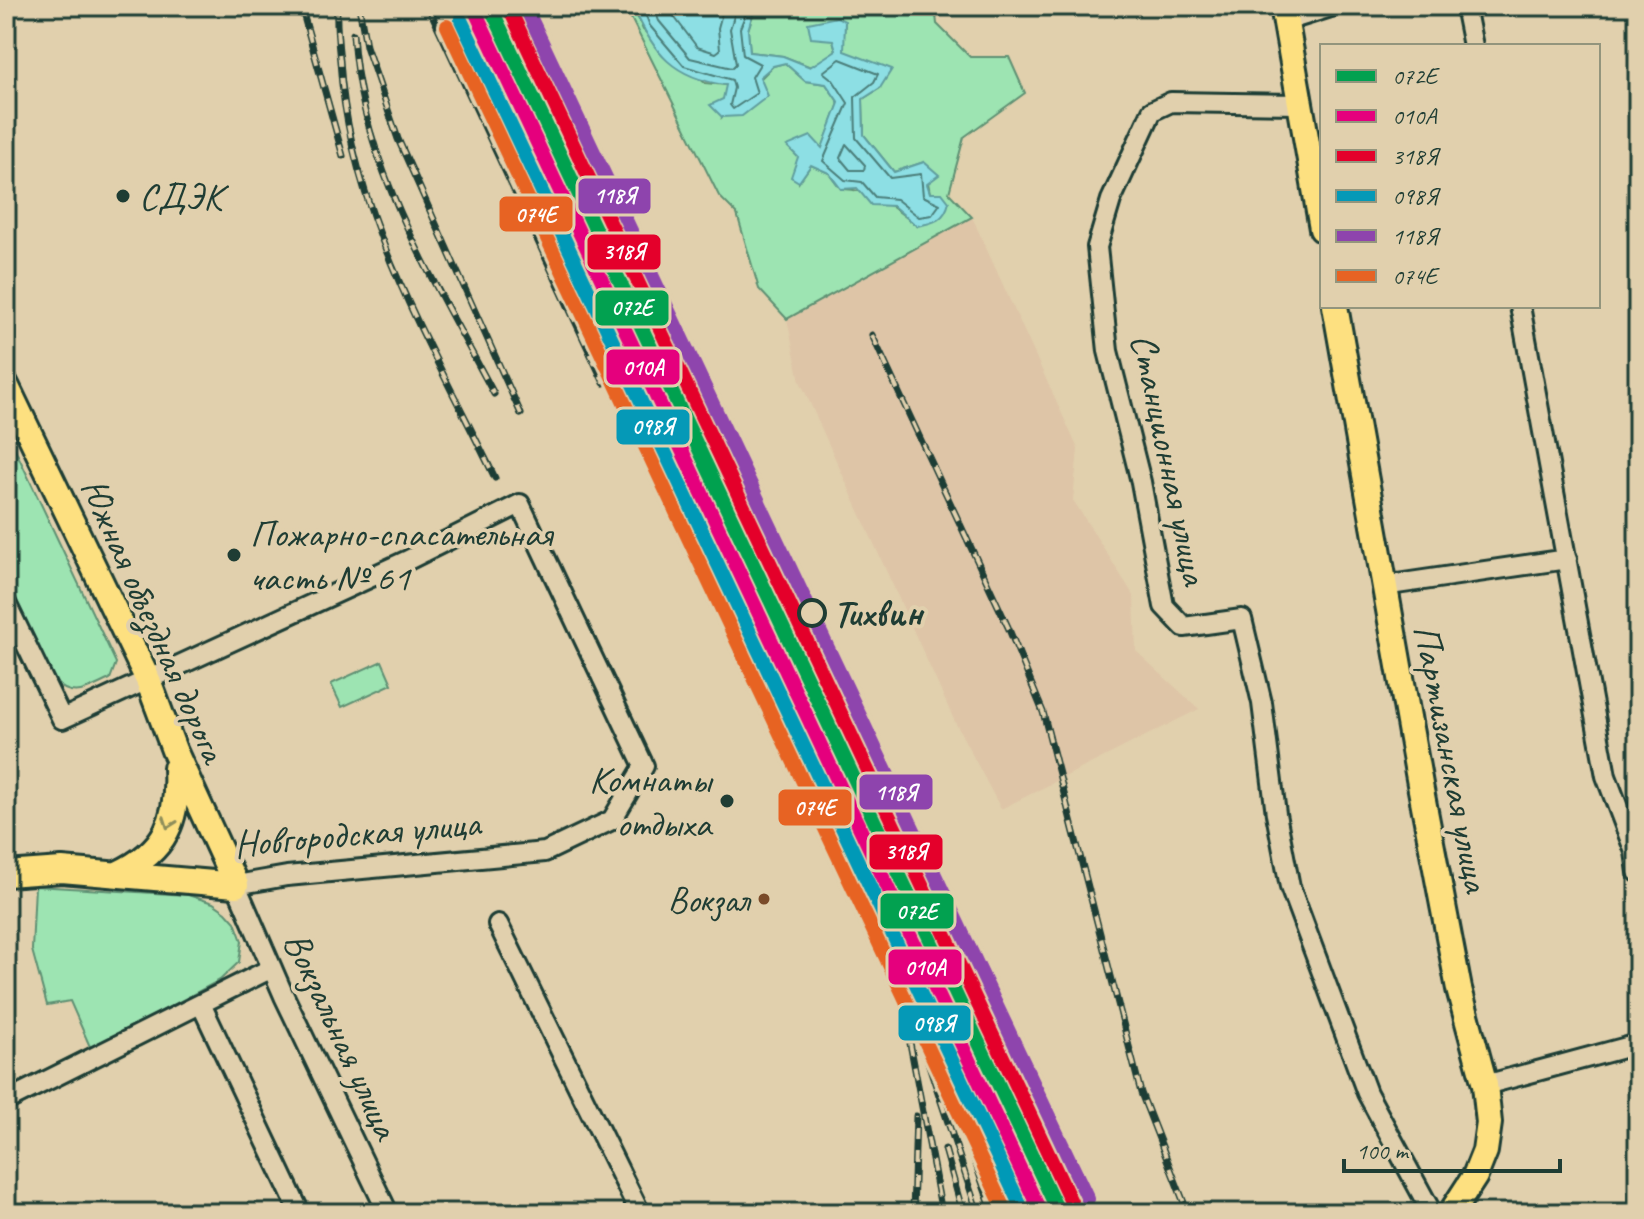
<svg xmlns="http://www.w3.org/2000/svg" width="1644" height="1219" font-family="Caveat,sans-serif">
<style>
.built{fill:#dec5a7}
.green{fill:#9de4b2;stroke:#5e9073;stroke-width:2}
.water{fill:#8ddfe4;stroke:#619e9e;stroke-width:2}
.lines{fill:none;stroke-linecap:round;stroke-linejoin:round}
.shore{stroke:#4b7e7a;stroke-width:2}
.minor-casing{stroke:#1f3d34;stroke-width:24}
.major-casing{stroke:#1f3d34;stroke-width:30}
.minor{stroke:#e1d0ad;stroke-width:18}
.major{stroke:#fde080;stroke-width:24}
.rail-casing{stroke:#1f3d34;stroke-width:7}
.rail{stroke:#e1d0ad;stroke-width:4;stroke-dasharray:12;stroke-linecap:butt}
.rail-1-casing{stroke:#e1d0ad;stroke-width:20}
.rail-2-casing{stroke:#e1d0ad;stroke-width:20}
.rail-3-casing{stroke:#e1d0ad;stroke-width:20}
.rail-4-casing{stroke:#e1d0ad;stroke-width:20}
.rail-5-casing{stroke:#e1d0ad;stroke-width:20}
.rail-6-casing{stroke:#e1d0ad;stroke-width:20}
.rail-1{stroke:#02a150;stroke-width:14}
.rail-2{stroke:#e5007d;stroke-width:14}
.rail-3{stroke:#e4002b;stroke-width:14}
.rail-4{stroke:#0599b7;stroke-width:14}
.rail-5{stroke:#8e44ad;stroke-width:14}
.rail-6{stroke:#e76323;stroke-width:14}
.oneway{stroke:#8e8e5a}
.poi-dot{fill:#1f3d34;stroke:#e1d0ad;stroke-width:3}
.stop-dot{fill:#e1d0ad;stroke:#1f3d34;stroke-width:4}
.bus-dot{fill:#7a4b2a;stroke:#e1d0ad;stroke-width:3}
.labels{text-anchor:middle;stroke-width:8;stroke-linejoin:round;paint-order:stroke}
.bus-label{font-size:36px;fill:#1f3d34;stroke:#e1d0ad;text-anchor:end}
.poi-label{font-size:38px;fill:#1f3d34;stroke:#e1d0ad;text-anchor:start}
.street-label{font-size:38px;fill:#1f3d34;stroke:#e1d0ad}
.stop-label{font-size:38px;font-weight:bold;fill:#1f3d34;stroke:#e1d0ad;text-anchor:start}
.line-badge{stroke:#e1d0ad;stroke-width:3}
.badge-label{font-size:22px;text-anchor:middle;font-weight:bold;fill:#fff}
</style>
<rect width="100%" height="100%" fill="#e1d0ad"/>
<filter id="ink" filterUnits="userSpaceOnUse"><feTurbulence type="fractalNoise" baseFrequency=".0125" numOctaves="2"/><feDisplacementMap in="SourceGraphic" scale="16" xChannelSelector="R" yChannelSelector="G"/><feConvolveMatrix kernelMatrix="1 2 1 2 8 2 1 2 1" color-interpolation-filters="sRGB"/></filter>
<g filter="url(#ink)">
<!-- built -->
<path class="built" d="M972 217 1078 449 1073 500 1134 596 1136 651 1199 709 1001 809 955 722 800 381 787 319Z"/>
<!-- green -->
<path class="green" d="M625 6H633L643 30 705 83 727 85 722 117 773 66 785 63 805 81 826 84 839 103 822 149 788 147 798 157 799 182 811 165 829 173 841 189C871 188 895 208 917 226L930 193 924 162 894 172 864 135 863 99 880 88 843 51 845 21 833 40 836 51 811 67 783 56 750 52 748 30 754 12 767 6H935L937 24 970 57H1009L1025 93 964 137 949 193 972 217 787 319 759 289 737 214 719 196Z
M6 430 116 663 110 679C87 689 73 701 53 680L6 584Z
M382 661 392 684 342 707 331 684Z
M35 886 188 895 213 903 226 912 235 922 242 941 239 962 220 980 91 1049 70 1001 47 1005 32 950Z"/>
<!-- water -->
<path class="water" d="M633 6H767L753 13 748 30 750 52 783 56 810 67 836 50 833 40 811 38 808 23 837 17 845 21 844 51 892 69 880 88 863 99 864 135 894 172 924 162 939 175 927 184 930 193H942L949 202C945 220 934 223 917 226L893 206 871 205 857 188 841 189 829 173 811 165 799 182 791 177 798 157 787 146 811 136 822 148 839 103 826 84 805 81 785 63 773 66 760 77 768 96 742 116 722 117 710 105 723 99 726 85C674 78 653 54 633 6Z"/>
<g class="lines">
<!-- shore -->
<path class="shore" d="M642 6 650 26 684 66 732 80 734 88 730 105 733 109 757 93 752 77 760 64 743 55 740 28 749 6
M653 6 659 21 690 58 732 68 736 64 730 29 737 6
M666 6 697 47 716 53 720 50 718 28 724 6
M840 59 878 74 874 82 855 97 856 138 890 178 921 174 923 196 940 204 932 215 919 217 896 199 875 197 862 182 845 180 823 161 848 103 833 80 823 72Z
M846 144 865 165 864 170H850L840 158Z"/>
<!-- minor casing -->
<g class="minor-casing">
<path id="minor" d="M1465 6 1473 46
M1286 21 1334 6
M1300 104 1171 102 1152 111 1111 200 1097 247 1108 351 1141 482 1164 606 1184 627 1242 619 1262 703 1276 814 1290 887 1367 1093 1432 1213
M1520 306 1606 776 1635 852 1638 872
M1383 586 1567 559
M6 603 62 719 406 561 520 504 644 766 612 820 545 852 287 876 236 885 284 996 388 1213
M498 924 640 1213
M201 1004 300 1213
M1485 1085 1638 1044
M6 1101 272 968"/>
</g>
<!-- major casing -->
<g class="major-casing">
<path id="major" d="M1283 6 1322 229
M1335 306 1421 790 1459 989 1485 1085 1489 1123 1485 1151 1475 1176 1451 1213
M6 385 148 680 174 750 236 885
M119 873C166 851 179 819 176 768
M6 874 62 870 236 885"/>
</g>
<!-- minor -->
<use href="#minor" class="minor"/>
<!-- major -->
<use href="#major" class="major"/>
<!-- rail casing -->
<g class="rail-casing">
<path id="rail" d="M301 6 343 156
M337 6C336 24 338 43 340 61 349 212 431 345 495 478
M359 6 366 46 398 139 521 414
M428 6 604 383
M353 34C360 164 435 282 494 394
M527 190 591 327
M872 335 1008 627 1043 712 1141 1093 1188 1213
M846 829 870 887 978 1213
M900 948 993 1213
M910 1043 942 1213
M968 1110 1015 1213
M945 1149 963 1213
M913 1213 916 1116"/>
</g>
<!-- rail -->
<use href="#rail" class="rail"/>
<!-- rail-1 casing -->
<g class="rail-1-casing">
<path id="rail-1" d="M490 6 1059 1213"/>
</g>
<!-- rail-2 casing -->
<g class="rail-2-casing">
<path id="rail-2" d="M476 13 1041 1213"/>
</g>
<!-- rail-3 casing -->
<g class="rail-3-casing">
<path id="rail-3" d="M508 6 1073 1206"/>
</g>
<!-- rail-4 casing -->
<g class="rail-4-casing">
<path id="rail-4" d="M461 20 1024 1213"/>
</g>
<!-- rail-5 casing -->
<g class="rail-5-casing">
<path id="rail-5" d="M525 6 1088 1199"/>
</g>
<!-- rail-6 casing -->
<g class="rail-6-casing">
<path id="rail-6" d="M447 26 1006 1213"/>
</g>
<!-- rail-1 -->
<use href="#rail-1" class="rail-1"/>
<!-- rail-2 -->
<use href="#rail-2" class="rail-2"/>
<!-- rail-3 -->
<use href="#rail-3" class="rail-3"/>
<!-- rail-4 -->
<use href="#rail-4" class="rail-4"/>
<!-- rail-5 -->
<use href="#rail-5" class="rail-5"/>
<!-- rail-6 -->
<use href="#rail-6" class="rail-6"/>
</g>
<!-- one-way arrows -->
<defs><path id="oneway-chevron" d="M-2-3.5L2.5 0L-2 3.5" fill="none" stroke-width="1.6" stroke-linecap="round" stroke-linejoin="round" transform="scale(2)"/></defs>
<use class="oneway" href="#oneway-chevron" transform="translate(169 823) rotate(110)"/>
</g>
<!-- markers -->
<g class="poi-dot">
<circle cx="123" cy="196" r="8"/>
<circle cx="234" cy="555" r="8"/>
<circle cx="727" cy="801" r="8"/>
</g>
<circle class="stop-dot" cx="812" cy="613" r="13"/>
<circle class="bus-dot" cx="764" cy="899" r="7"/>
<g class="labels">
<!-- bus labels -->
<g class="bus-label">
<text x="749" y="912">Вокзал</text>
</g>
<!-- poi labels -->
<g class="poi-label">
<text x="139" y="209">СДЭК</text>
<text x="250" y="546">Пожарно-спасательная<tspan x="250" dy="44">часть № 61</tspan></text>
<text x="711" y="792" text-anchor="end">Комнаты<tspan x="711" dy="44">отдыха</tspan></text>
</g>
<!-- street labels -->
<g class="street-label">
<text transform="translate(1170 459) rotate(78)" y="13">Станционная улица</text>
<text transform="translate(154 620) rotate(66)" y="13">Южная объездная дорога</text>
<text transform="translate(1452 758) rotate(79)" y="13">Партизанская улица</text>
<text transform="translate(357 833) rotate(-5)" y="13">Новгородская улица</text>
<text transform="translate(342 1035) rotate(65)" y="13">Вокзальная улица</text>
</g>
<!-- stop labels -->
<g class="stop-label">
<text x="833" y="626">Тихвин</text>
</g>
</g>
<g class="line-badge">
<rect x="577" y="177" width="75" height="38" rx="8" fill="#8e44ad"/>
<rect x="498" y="195" width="76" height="38" rx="8" fill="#e76323"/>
<rect x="586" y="233" width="76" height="38" rx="8" fill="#e4002b"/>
<rect x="594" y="289" width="76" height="38" rx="8" fill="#02a150"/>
<rect x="605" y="348" width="76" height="38" rx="8" fill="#e5007d"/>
<rect x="615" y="408" width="76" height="38" rx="8" fill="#0599b7"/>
<rect x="858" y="773" width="76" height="38" rx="8" fill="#8e44ad"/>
<rect x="777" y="788" width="76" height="39" rx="8" fill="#e76323"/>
<rect x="868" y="833" width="76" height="38" rx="8" fill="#e4002b"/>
<rect x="879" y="892" width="76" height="38" rx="8" fill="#02a150"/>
<rect x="887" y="948" width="76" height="38" rx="8" fill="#e5007d"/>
<rect x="897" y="1004" width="75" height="38" rx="8" fill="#0599b7"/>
</g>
<g class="badge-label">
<text x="615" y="203">118Я</text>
<text x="536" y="222">074Е</text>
<text x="624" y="259">318Я</text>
<text x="632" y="315">072Е</text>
<text x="643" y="375">010А</text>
<text x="653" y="434">098Я</text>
<text x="896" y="800">118Я</text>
<text x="815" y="815">074Е</text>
<text x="906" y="859">318Я</text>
<text x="917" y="919">072Е</text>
<text x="925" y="975">010А</text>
<text x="934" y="1031">098Я</text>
</g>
<!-- margin -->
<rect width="1644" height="1219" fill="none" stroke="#e1d0ad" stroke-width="32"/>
<rect x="16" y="16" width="1612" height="1187" fill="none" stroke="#1f3d34" stroke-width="3" filter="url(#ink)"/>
<!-- legend -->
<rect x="1320" y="44" width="280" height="264" fill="#e1d0ad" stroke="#93957d" stroke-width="2"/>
<rect x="1336" y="70" width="40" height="12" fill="#02a150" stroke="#93957d" stroke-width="2"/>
<text x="1392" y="84" font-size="24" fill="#1f3d34">072Е</text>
<rect x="1336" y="110" width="40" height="12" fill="#e5007d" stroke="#93957d" stroke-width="2"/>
<text x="1392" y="124" font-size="24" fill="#1f3d34">010А</text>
<rect x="1336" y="150" width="40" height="12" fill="#e4002b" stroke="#93957d" stroke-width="2"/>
<text x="1392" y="164" font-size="24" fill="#1f3d34">318Я</text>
<rect x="1336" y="190" width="40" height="12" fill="#0599b7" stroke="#93957d" stroke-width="2"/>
<text x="1392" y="204" font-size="24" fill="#1f3d34">098Я</text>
<rect x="1336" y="230" width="40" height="12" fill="#8e44ad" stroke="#93957d" stroke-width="2"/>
<text x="1392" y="244" font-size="24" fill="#1f3d34">118Я</text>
<rect x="1336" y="270" width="40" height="12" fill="#e76323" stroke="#93957d" stroke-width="2"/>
<text x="1392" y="284" font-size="24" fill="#1f3d34">074Е</text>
<!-- scale -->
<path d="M1344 1159v12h216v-12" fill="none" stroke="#1f3d34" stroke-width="4"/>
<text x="1356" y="1159" font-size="24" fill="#1f3d34" stroke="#e1d0ad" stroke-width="6" paint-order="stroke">100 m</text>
</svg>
